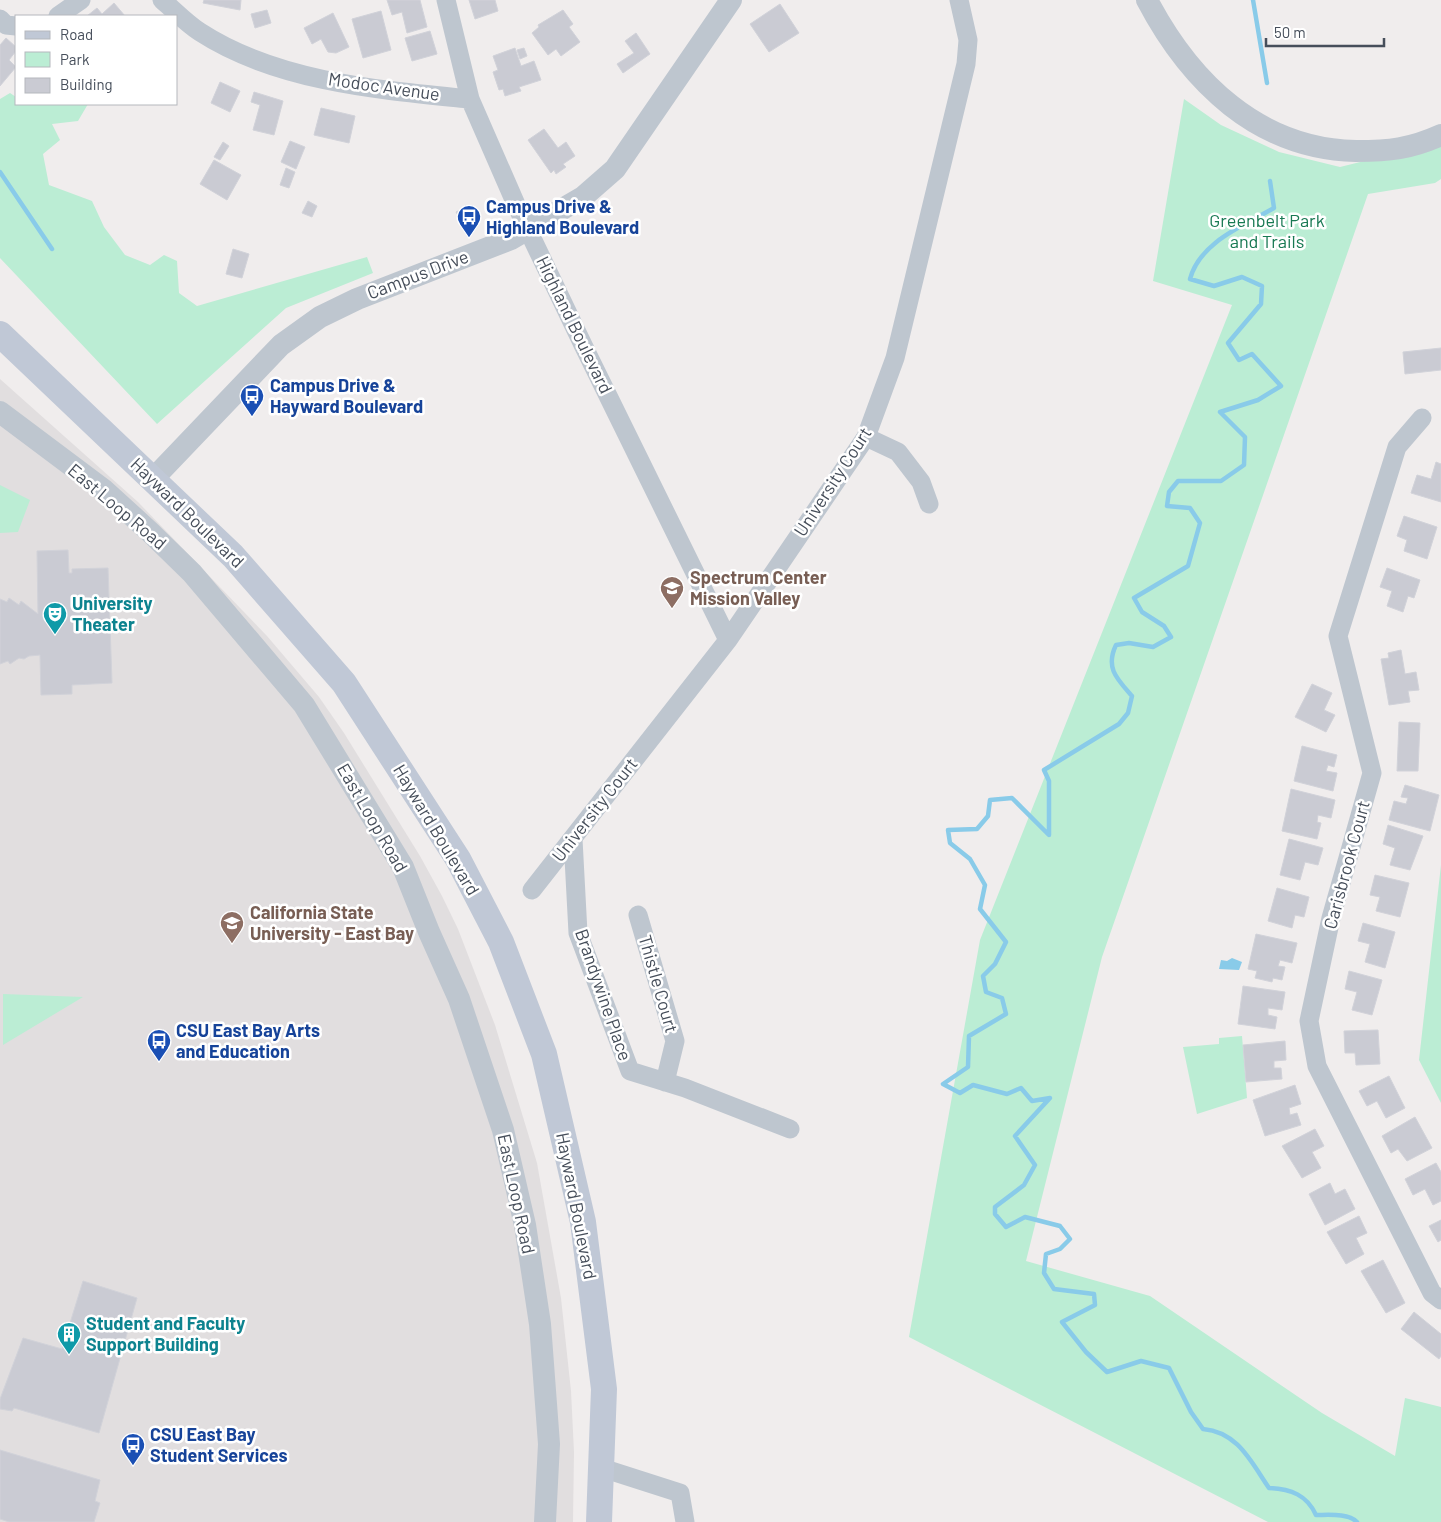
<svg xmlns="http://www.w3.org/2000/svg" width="1441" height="1522" font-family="Barlow,sans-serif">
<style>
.education{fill:#e1dedf}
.green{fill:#bbedd4}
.water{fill:#89cbe9}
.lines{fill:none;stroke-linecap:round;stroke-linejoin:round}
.stream{stroke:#89cbe9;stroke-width:4.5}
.building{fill:#cacbd3;stroke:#d1d2d9}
.minor{stroke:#bec6cf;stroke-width:19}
.tertiary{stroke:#bec6cf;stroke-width:22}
.secondary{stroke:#c0c8d6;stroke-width:26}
.labels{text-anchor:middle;stroke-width:5;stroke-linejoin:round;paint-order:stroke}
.street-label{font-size:18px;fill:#464e5a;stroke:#fff}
.transit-label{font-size:18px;font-weight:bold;fill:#164399;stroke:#fff;text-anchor:start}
.park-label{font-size:18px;fill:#187953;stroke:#fff}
.education-label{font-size:18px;font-weight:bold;fill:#785e54;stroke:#fff;text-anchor:start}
.culture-label{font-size:18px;font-weight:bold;fill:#0d838f;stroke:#fff;text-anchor:start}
</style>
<rect width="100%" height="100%" fill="#f0eded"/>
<!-- education -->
<path class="education" d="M0 379 138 502 267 636 319 697 344 733 420 856 442 896 458 929 495 1025 537 1163 561 1298 571 1391 574 1452 573 1522H0Z"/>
<!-- green -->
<path class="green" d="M10 93 16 97V104H88L78 121 52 124 60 140 43 154 49 185 92 201 104 227 125 255 150 265 164 255 177 261 179 293 197 306 367 257 373 273 286 308 157 424 0 258V99Z
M1184 99 1221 125 1279 152 1340 167 1441 142V179L1435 183 1368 194 1102 957 1026 1261 1150 1296 1322 1413 1395 1456 1405 1398 1441 1407V1522H1268L909 1337 980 940 1232 305 1153 281Z
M0 485 30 500 18 532 0 533Z
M1441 865V1103L1419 1060Z
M3 994 83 997 3 1045Z
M1242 1036 1247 1098 1197 1114 1183 1047 1219 1044V1038Z"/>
<!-- water -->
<path class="water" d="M1232 958 1242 962 1239 970 1219 969 1221 960 1227 961Z"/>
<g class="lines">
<!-- stream -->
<path class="stream" d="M1253 0 1267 83
M0 172 52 249
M1270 181 1274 208C1243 226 1200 242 1190 279L1214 286 1242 277 1262 286 1261 304 1228 343 1239 360 1252 354 1281 386 1258 400 1220 412 1245 437 1244 465 1221 481H1178L1169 492 1167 506 1190 508 1200 523 1188 566 1134 598 1142 612 1164 626 1171 637 1153 647 1129 643 1116 645C1105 668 1117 679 1132 696L1128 713 1119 724 1044 770 1049 781V835L1012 798 990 800 988 816 977 829 948 830 950 843 970 859 985 885 980 909 1006 942 995 964 983 976 986 992 1002 998 1006 1014 969 1036 968 1067 943 1084 960 1093 973 1085 1007 1094 1021 1088 1032 1101 1050 1098 1015 1136 1035 1165 1024 1185 995 1207V1214L1006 1227 1025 1217 1060 1226 1070 1239 1060 1249 1046 1254 1044 1273 1054 1289 1094 1294 1095 1305 1062 1322 1086 1352 1107 1372 1141 1361 1169 1368 1191 1412 1203 1429C1238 1432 1251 1462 1269 1488 1291 1489 1307 1495 1316 1515 1329 1515 1348 1513 1357 1522"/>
</g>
<!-- building -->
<path class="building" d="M204 0H241L240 10 203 3Z
M387 0H420L427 27 407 33 402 12 392 15Z
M469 0H495L498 11 475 19Z
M114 3 125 16H87L97 8 102 14Z
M780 4 799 33 769 52 750 24Z
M267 10 271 23 255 28 251 14Z
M563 10 573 24 569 27 580 42 561 56 556 49 548 55 532 33 539 27 538 25Z
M381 11 391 50 363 58 352 19Z
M333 13 349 47 336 53 328 52 321 39 312 44 304 28Z
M430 31 437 54 412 61 405 38Z
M636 33 650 54 623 73 617 64 634 53 625 41Z
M6 38 16 47V51L9 60 16 67 0 86V45Z
M515 48 521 66 534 61 541 80 519 87 521 91 505 96 503 89 499 90 493 72 498 70 493 56Z
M524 48 527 56 520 59 517 50Z
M220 82 240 91 230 112 211 103Z
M254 92 283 101 274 135 253 130 260 105 251 102Z
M321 108 355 116 349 143 314 135Z
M544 129 558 148 566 142 575 156 563 164 566 167 556 174 554 170 551 173 528 140Z
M290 141 305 147 296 169 281 162Z
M223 142 229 146 220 160 214 157Z
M214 160 241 175 227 200 200 184Z
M286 168 295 172 289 188 280 185Z
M308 201 317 206 312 217 302 213Z
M468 206 472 213 460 219 456 212Z
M233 249 249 254 242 278 226 274Z
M1441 348V370L1405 374 1403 352Z
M1436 462 1441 464V502L1411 493 1417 475 1431 479Z
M1404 516 1437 527 1427 559 1404 551 1407 540 1397 536Z
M68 550 69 573H72V569L108 568 112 683 72 685V694L41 695 40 655 29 656 24 659 19 658 10 664 8 661 0 664V599L7 602 9 598 19 605 21 601 38 614 37 551Z
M1387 568 1420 580 1414 598 1408 596 1403 612 1387 606 1392 591 1380 587Z
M1401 650 1405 674 1416 672 1419 690 1408 691 1410 702 1389 705 1381 659 1389 658 1388 653Z
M1312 684 1332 693 1324 710 1335 715 1326 732 1295 717Z
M1399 722 1420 723 1418 771H1397Z
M1302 746 1337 755 1334 767 1328 765 1326 771 1337 773 1333 791 1294 781Z
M1405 785 1439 795 1430 831 1389 820 1394 801 1406 804 1408 798 1401 797Z
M1291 789 1335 800 1331 818 1318 815 1317 822 1321 823 1317 839 1282 831Z
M1388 825 1423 836 1410 870 1390 865 1395 848 1383 844Z
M1289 839 1323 848 1318 865 1305 862 1300 880 1280 875Z
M1375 875 1409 883 1400 917 1376 911 1380 897 1370 895Z
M1277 888 1309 897 1304 917 1295 915 1292 928 1268 921Z
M1363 923 1395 932 1385 968 1365 962 1370 944 1358 941Z
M1256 934 1297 943 1292 963 1280 960 1278 966 1285 967 1282 980 1273 978 1272 982 1255 978 1257 971 1248 969Z
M1349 971 1382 980 1372 1015 1352 1010 1357 992 1345 989Z
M1243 986 1285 992 1282 1010 1268 1008V1015L1277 1017 1275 1029 1238 1024Z
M1378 1030 1380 1064 1356 1065 1355 1053H1345L1344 1031Z
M1285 1041 1286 1060 1274 1061V1068H1281L1282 1079 1246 1082 1243 1045Z
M1389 1076 1405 1108 1386 1118 1377 1101 1367 1106 1359 1091Z
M1295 1085 1301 1104 1289 1108 1290 1115 1297 1113 1301 1125 1265 1136 1253 1100Z
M1415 1117 1432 1148 1407 1161 1398 1149 1391 1153 1382 1136Z
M1315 1129 1324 1146 1312 1152 1321 1168 1302 1178 1282 1146Z
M1436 1163 1441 1172V1201L1433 1205 1425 1189 1413 1195 1405 1179Z
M1330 1183 1335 1194 1345 1189 1355 1209 1325 1225 1309 1194Z
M1359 1216 1367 1233 1356 1238 1364 1254 1346 1264 1327 1232Z
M1441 1220V1240L1438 1242 1429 1226Z
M1383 1260 1405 1303 1386 1313 1361 1271Z
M83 1281 137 1298 99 1433 14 1408 12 1411 0 1409V1399L23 1338 62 1349Z
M1414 1312 1441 1334V1356L1439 1359 1401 1329Z
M0 1450 100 1480 95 1501 100 1503 94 1522H9L0 1519Z"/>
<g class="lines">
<!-- minor -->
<path class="minor" d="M162 0C174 10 186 23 200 32 277 82 380 90 470 99
M446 0 470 99 518 209 584 347 728 640
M58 16 81 0
M0 19 6 25 16 26
M1422 418 1397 447 1338 636 1372 773 1331 918 1309 1021 1317 1066 1432 1293 1441 1300
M866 437 898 452 921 482 929 504
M573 839 578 933 630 1071 685 1088 790 1129
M532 890 728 640 866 437 895 358 966 64 968 40 959 0
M638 915 675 1041 665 1082
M602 1468 680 1493 685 1522"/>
<!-- tertiary -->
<path class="tertiary" d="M1147 0C1190 82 1258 149 1356 151 1389 151 1410 149 1441 135
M0 412 104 490 150 532 192 573 304 705 403 867 429 932 459 999 503 1130 525 1225 540 1324 549 1444 545 1522
M153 479 281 345 320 317 357 299 511 239 583 197 615 169 731 0"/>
<!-- secondary -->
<path class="secondary" d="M0 334 233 556 344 683 458 859 501 942 544 1054 583 1222 604 1389 599 1522"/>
</g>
<!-- icons -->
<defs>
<g id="bus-pin" transform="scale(1.25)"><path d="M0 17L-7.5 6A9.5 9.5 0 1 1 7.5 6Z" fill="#1a4fb4" stroke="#fff"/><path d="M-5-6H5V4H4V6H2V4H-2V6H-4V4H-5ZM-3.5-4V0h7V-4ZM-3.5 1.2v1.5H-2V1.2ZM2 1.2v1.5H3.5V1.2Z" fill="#fff"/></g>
<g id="school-pin" transform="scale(1.25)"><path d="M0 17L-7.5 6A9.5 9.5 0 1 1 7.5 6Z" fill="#8d6e63" stroke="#fff"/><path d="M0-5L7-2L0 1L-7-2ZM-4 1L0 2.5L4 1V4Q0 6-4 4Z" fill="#fff"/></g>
<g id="theatre-pin" transform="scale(1.25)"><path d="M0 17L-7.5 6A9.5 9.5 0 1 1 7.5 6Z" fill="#0f9aa8" stroke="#fff"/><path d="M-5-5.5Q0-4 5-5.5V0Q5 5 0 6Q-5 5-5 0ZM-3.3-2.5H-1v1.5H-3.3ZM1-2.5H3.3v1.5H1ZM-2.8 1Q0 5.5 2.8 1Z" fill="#fff"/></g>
<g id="university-pin" transform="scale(1.25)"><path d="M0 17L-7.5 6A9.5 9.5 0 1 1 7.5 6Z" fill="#8d6e63" stroke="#fff"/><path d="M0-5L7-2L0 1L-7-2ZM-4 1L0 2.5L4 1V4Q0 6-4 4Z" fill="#fff"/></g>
<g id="building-pin" transform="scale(1.25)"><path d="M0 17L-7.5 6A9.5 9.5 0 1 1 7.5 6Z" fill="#0f9aa8" stroke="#fff"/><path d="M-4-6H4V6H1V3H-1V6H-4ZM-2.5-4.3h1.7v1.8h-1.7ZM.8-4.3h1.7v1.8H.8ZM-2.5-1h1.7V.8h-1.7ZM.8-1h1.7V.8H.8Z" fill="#fff"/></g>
</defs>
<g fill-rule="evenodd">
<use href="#bus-pin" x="469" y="217"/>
<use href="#bus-pin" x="252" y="396"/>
<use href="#school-pin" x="672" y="588"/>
<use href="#theatre-pin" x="55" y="614"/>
<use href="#university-pin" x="232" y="923"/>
<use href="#bus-pin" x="159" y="1041"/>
<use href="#building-pin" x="69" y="1334"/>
<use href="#bus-pin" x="133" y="1445"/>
</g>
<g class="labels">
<!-- street labels -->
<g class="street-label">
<text transform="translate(384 87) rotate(8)" y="6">Modoc Avenue</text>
<text transform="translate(418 275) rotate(-21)" y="6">Campus Drive</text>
<text transform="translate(574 325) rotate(64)" y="6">Highland Boulevard</text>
<text transform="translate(833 482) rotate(-57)" y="6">University Court</text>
<text transform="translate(117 507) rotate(40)" y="6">East Loop Road</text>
<text transform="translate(187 513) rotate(44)" y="6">Hayward Boulevard</text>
<text transform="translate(595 810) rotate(-52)" y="6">University Court</text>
<text transform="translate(372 818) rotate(60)" y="6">East Loop Road</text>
<text transform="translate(436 830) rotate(59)" y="6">Hayward Boulevard</text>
<text transform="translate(1347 865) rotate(-75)" y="6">Carisbrook Court</text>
<text transform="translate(658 984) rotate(74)" y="6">Thistle Court</text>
<text transform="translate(603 995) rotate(71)" y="6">Brandywine Place</text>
<text transform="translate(516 1194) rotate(78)" y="6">East Loop Road</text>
<text transform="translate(576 1206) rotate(79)" y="6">Hayward Boulevard</text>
</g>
<!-- transit labels -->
<g class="transit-label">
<text x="486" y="213">Campus Drive &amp;<tspan x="486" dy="21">Highland Boulevard</tspan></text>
<text x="270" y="392">Campus Drive &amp;<tspan x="270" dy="21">Hayward Boulevard</tspan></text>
<text x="176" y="1037">CSU East Bay Arts<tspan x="176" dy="21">and Education</tspan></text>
<text x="150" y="1441">CSU East Bay<tspan x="150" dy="21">Student Services</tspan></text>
</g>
<!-- park labels -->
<g class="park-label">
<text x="1267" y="227">Greenbelt Park<tspan x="1267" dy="21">and Trails</tspan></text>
</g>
<!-- education labels -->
<g class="education-label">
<text x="690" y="584">Spectrum Center<tspan x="690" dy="21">Mission Valley</tspan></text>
<text x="250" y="919">California State<tspan x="250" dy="21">University - East Bay</tspan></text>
</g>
<!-- culture labels -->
<g class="culture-label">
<text x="72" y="610">University<tspan x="72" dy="21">Theater</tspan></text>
<text x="86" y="1330">Student and Faculty<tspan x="86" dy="21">Support Building</tspan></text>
</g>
</g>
<!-- legend -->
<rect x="15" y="15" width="162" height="90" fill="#ffffff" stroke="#b5b8bd"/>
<rect x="25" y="31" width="25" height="8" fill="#c0c8d6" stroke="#b5b8bd"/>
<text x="60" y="40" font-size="15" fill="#464e5a">Road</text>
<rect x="25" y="52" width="25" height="15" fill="#bbedd4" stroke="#b5b8bd"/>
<text x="60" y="65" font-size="15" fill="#464e5a">Park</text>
<rect x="25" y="78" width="25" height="15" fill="#cacbd3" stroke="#b5b8bd"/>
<text x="60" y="90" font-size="15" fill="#464e5a">Building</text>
<!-- scale -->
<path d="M1266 38v8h118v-8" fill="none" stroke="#464e5a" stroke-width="2.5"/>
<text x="1274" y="38" font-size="15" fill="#464e5a" stroke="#ffffff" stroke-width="4" paint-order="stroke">50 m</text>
</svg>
